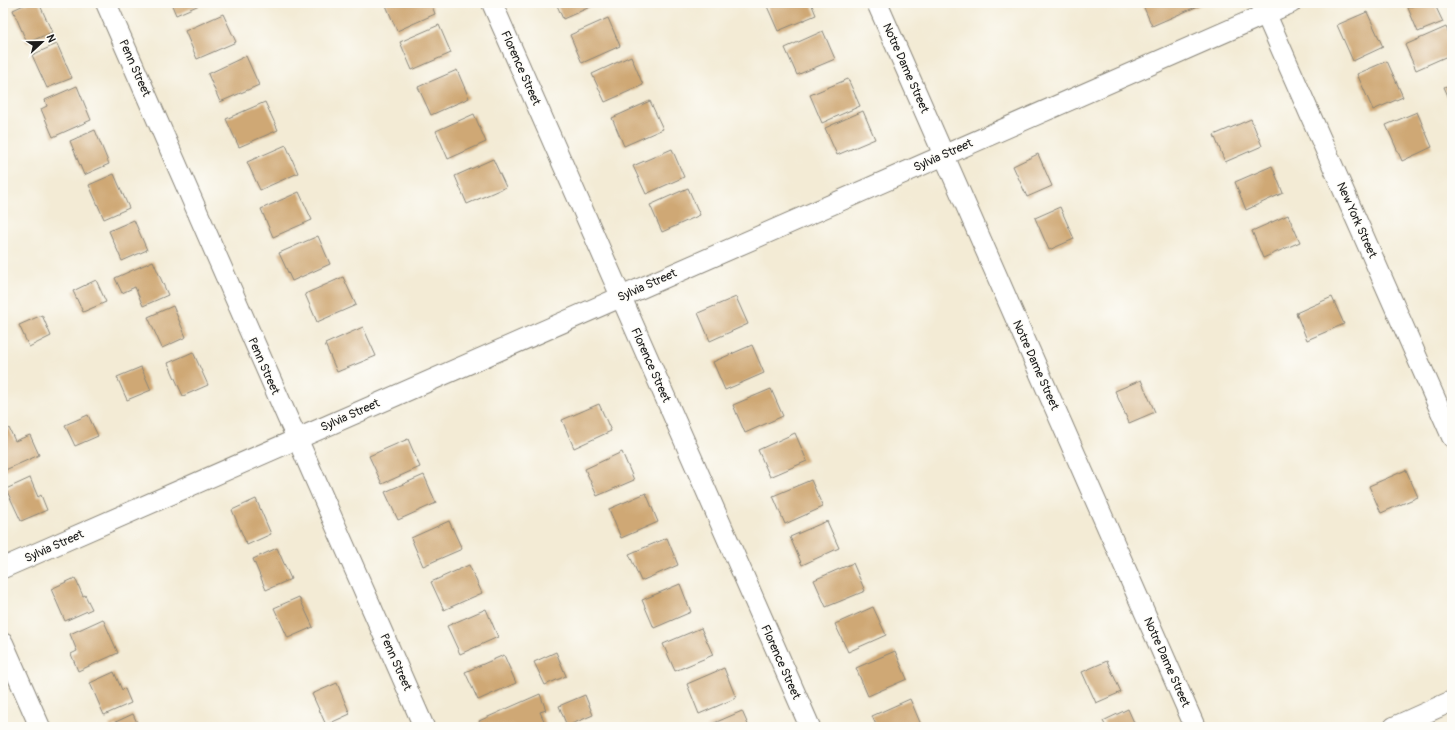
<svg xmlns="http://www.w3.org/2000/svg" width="1455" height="730" font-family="Pangolin,sans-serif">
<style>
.building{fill:#cfa874}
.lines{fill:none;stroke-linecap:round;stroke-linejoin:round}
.street-casing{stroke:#888478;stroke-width:22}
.street{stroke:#fff;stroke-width:20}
.labels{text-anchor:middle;stroke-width:3;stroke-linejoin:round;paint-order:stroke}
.street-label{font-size:12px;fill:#1c1c1c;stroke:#fdfcf7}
</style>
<rect width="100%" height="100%" fill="#fdfcf7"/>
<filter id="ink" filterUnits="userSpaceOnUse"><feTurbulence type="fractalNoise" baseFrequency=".025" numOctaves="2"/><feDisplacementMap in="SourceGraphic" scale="8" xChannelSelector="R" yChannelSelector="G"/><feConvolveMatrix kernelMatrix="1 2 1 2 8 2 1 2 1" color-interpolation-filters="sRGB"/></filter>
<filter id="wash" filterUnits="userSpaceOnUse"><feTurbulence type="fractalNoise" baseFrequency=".012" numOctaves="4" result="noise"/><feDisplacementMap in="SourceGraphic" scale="16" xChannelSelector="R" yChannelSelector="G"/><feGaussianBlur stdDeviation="0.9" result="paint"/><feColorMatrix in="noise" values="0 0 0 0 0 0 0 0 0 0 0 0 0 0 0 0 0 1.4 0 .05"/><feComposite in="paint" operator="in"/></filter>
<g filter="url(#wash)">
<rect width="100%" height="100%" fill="#f3ebd5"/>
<g id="blocks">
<!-- building -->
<path class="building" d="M28 3H39L52 32 27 43 13 10Z
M171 3H204L176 15Z
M385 3H431L435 14 397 31Z
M556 3H599L563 19Z
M767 3H811L816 15 778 31 766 4Z
M1142 3H1205L1152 26Z
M1419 3H1434L1443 22 1418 32 1408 8Z
M1367 12 1383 47 1353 61 1337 25Z
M223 14 236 42 197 59 185 31Z
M608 18 620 46 582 63 570 35Z
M439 25 451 53 412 70 400 42Z
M1446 27 1452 40V54L1416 70 1405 45Z
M823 31 835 59 797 75 785 48Z
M57 44 72 78 47 88 32 55Z
M246 56 259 85 220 102 208 74Z
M631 56 643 85 605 102 592 74Z
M1387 61 1403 97 1373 110 1357 74Z
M457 70 469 98 431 115 418 87Z
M848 79 860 106 822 123 810 95Z
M1452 84V105L1444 87Z
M77 86 91 120 53 137 41 109 47 106 45 100Z
M650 101 663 129 624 146 612 118Z
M265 102 278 130 239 147 226 119Z
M863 111 875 139 837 155 825 128Z
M1417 112 1432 147 1402 161 1386 125Z
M474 114 486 142 448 159 436 131Z
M1251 119 1262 146 1225 162 1214 135Z
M95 130 109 164 84 175 70 141Z
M286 145 298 173 260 190 247 162Z
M672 149 684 177 646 194 633 166Z
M1038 154 1052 186 1027 197 1013 166Z
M493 159 506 187 467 204 455 176Z
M1272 166 1283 193 1246 210 1235 182Z
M114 174 129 208 104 219 89 185Z
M688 188 700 215 662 232 650 205Z
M299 192 312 220 273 237 261 209Z
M1060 207 1074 239 1049 250 1035 218Z
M1288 215 1300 242 1263 258 1252 231Z
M134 220 147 250 122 261 109 231Z
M318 236 330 264 292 281 279 253Z
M153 261 168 295 143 306 135 287 122 293 115 278Z
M343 277 356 305 317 322 305 294Z
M96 280 106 302 83 312 73 291Z
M736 297 748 324 710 341 698 313Z
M1332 297 1344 324 1307 340 1296 313Z
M173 306 186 337 162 348 148 317Z
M42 315 51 336 29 347 19 325Z
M363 327 376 356 337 372 325 344Z
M752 345 764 373 725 390 713 362Z
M193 352 208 385 183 396 168 363Z
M141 367 151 390 127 400 117 377Z
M1141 380 1155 412 1129 423 1115 391Z
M771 389 783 416 745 433 733 405Z
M599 404 611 431 574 448 562 420Z
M88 415 98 436 75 446 65 425Z
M9 428 15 441 30 435 39 455 3 471V431Z
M795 433 807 461 770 477 758 450Z
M408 439 420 467 382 484 369 456Z
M622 452 634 480 597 496 585 469Z
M1406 470 1418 497 1381 513 1369 486Z
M424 475 436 503 398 520 385 492Z
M30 478 38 497 41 495 47 510 21 521 6 489Z
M811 480 823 507 785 524 773 496Z
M646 493 658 522 621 538 609 509Z
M256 499 271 534 247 545 232 510Z
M449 521 462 549 423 566 411 538Z
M827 521 839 548 802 565 790 537Z
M667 538 678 565 641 581 629 554Z
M277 548 291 579 266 590 253 559Z
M853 563 865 591 826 607 814 580Z
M469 565 482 593 444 610 431 582Z
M75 578 83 596 85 595 92 609 65 621 51 589Z
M680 584 691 612 654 628 642 600Z
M299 597 313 627 288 638 274 608Z
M873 607 886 635 848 652 835 624Z
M486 609 498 637 460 654 447 626Z
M103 619 118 653 78 671 71 654 77 651 70 634Z
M701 628 713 655 675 671 663 644Z
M895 651 907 679 868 696 856 668Z
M556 652 566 676 545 685 534 662Z
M504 655 516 683 478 700 465 672Z
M1107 661 1121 692 1096 703 1082 672Z
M724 668 736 698 699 714 687 684Z
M114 672 122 690 125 689 131 703 104 715 90 683Z
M337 683 350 714 326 725 312 694Z
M540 694 546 710 540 712 546 725 541 727H482L479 721Z
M585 695 593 715 567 726 559 706Z
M910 699 922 727H877L872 716Z
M1128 709 1136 727H1106L1103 721Z
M742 711 749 727H705Z
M133 714 139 727H110L109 725Z"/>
</g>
</g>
<g filter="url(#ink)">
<use href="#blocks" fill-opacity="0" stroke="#888478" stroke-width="1"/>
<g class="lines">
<!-- street casing -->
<g class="street-casing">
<path id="street" d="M106 3 288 419 297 438 424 727
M492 3 810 727
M877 3 1195 727
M1261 3 1452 437
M3 568 1291 3
M3 643 40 727
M1394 727 1452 701"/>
</g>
<!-- street -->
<use href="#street" class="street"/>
</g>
</g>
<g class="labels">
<!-- street labels -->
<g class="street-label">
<text transform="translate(135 68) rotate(66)" y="4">Penn Street</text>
<text transform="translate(521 68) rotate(66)" y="4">Florence Street</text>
<text transform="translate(906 68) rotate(66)" y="4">Notre Dame Street</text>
<text transform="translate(943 155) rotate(-24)" y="4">Sylvia Street</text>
<text transform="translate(1357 220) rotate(66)" y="4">New York Street</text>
<text transform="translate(647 285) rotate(-24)" y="4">Sylvia Street</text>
<text transform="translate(651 365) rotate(66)" y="4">Florence Street</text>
<text transform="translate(1036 365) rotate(66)" y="4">Notre Dame Street</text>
<text transform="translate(264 366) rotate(66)" y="4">Penn Street</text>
<text transform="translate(350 415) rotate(-24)" y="4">Sylvia Street</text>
<text transform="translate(54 546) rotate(-24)" y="4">Sylvia Street</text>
<text transform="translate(396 662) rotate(66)" y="4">Penn Street</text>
<text transform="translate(781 662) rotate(66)" y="4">Florence Street</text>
<text transform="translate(1167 662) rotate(66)" y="4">Notre Dame Street</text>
</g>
</g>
<!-- margin -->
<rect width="1455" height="730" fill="none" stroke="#fdfcf7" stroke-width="16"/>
<!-- north arrow -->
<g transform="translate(42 42) rotate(68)" stroke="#fdfcf7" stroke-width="3" paint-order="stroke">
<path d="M0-3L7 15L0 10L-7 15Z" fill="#1c1c1c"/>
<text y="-6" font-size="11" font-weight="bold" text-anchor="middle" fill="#1c1c1c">N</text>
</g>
</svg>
